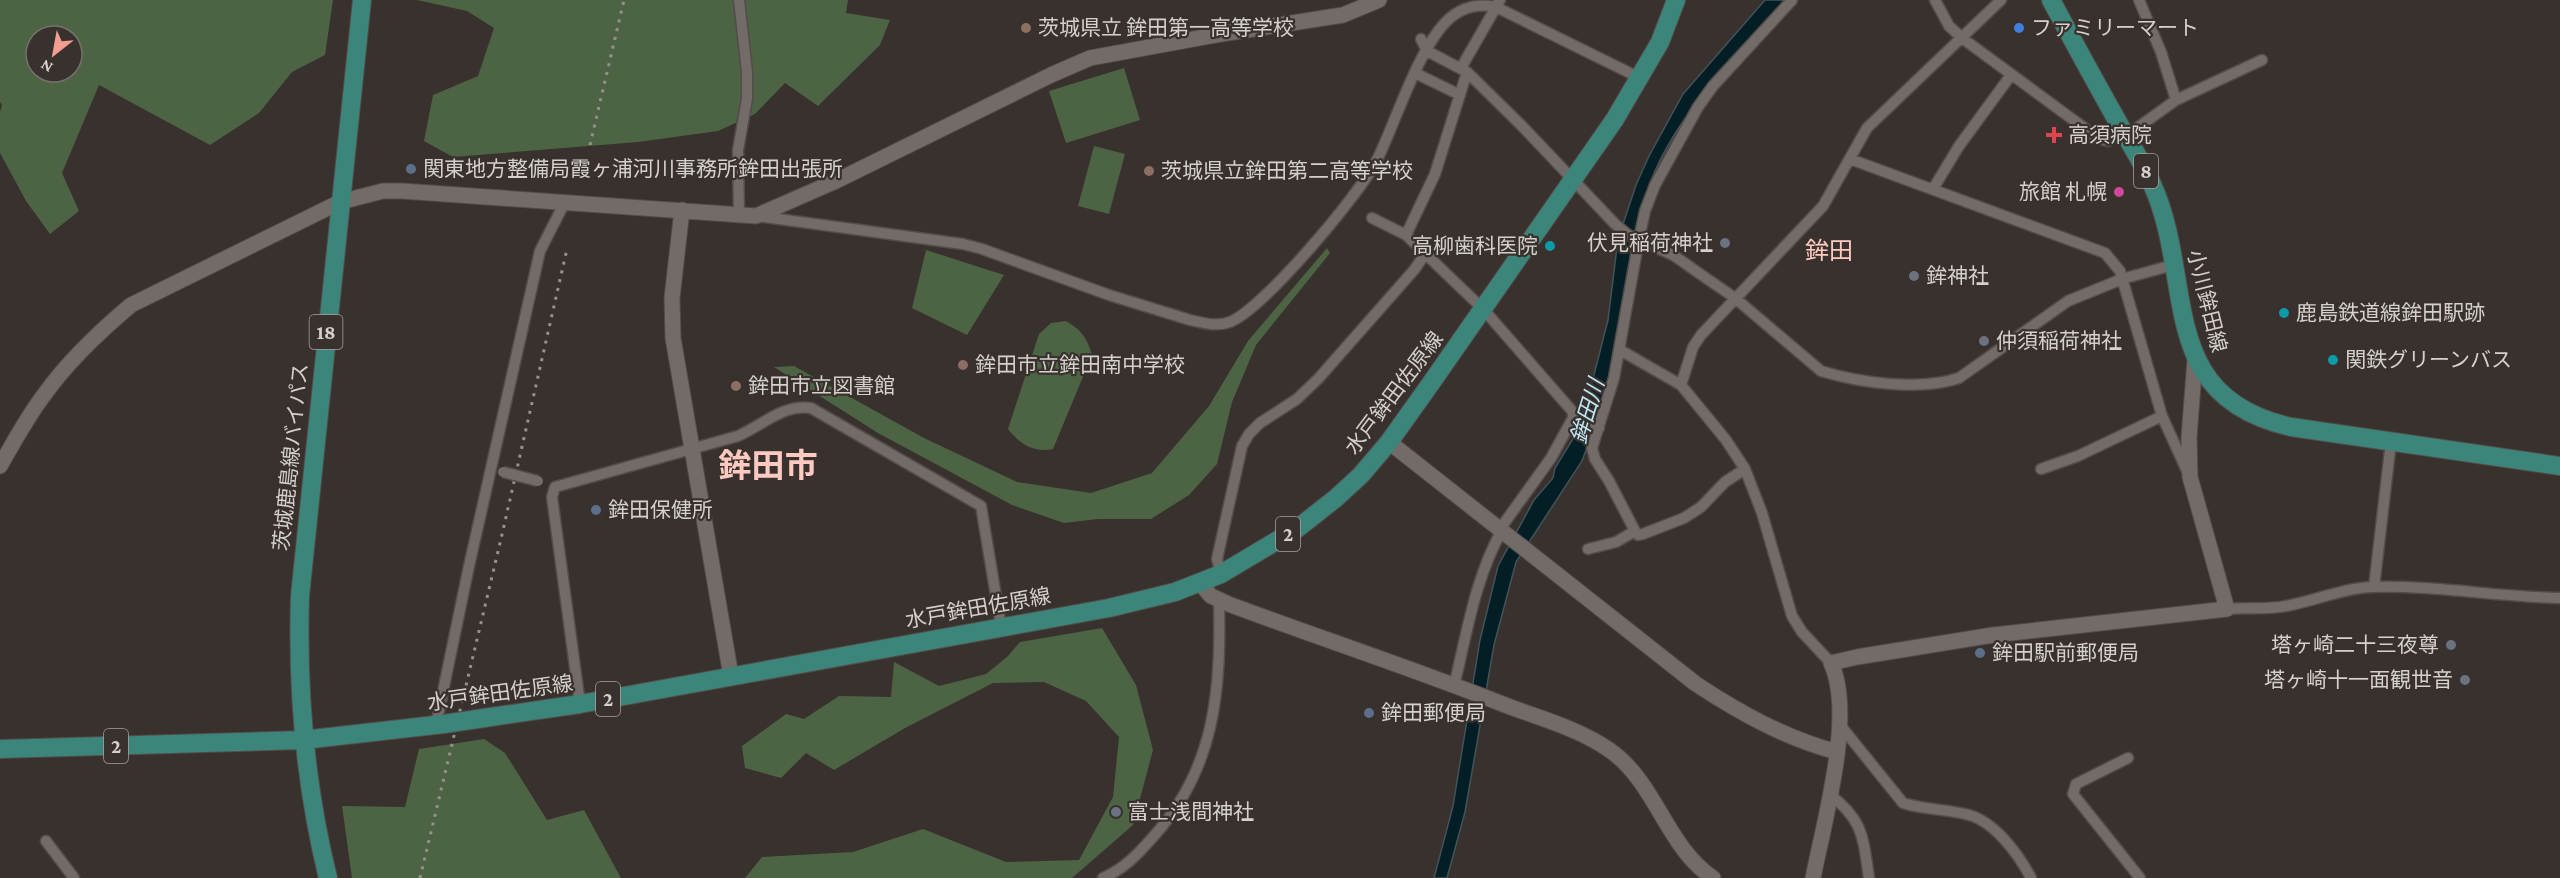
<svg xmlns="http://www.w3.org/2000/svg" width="2560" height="878" font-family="'Crimson Pro','Noto Sans JP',serif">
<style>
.green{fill:#4d6444;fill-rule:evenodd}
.water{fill:#041e26;stroke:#435358;stroke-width:1.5}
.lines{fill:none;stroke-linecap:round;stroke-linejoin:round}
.street-casing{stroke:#524c4a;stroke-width:13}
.secondary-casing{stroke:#524c4a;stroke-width:17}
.primary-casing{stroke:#524c4a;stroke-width:20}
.street{stroke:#736b67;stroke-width:10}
.secondary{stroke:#736b67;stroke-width:15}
.primary{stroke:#3c857a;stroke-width:18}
.rail{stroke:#97918e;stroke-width:3;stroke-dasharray:3 6;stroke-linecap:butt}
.street-bridge-casing{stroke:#524c4a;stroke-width:13;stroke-linecap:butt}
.primary-bridge-casing{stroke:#524c4a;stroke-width:20;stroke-linecap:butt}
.street-bridge{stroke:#736b67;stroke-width:10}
.primary-bridge{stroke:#3c857a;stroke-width:18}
.education-dot{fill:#8d6e63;stroke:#38312d;stroke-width:2}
.shop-dot{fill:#3f7fe0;stroke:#38312d;stroke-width:2}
.health-dot{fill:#e0444e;stroke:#38312d;stroke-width:2}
.service-dot{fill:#5c6f8a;stroke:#38312d;stroke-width:2}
.hotel-dot{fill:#d1479c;stroke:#38312d;stroke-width:2}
.worship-dot{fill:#6b7280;stroke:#38312d;stroke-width:2}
.culture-dot{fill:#0f9aa8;stroke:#38312d;stroke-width:2}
.labels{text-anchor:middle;stroke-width:4.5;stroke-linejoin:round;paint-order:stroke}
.shield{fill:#38312d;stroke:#a6a09e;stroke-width:1.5}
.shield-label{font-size:20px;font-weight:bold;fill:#d5d0ce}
.poi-label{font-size:21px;fill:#d5d0ce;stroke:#38312d;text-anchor:start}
.street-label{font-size:21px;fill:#d5d0ce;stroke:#38312d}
.water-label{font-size:22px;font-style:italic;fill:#bde6f5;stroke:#38312d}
.quarter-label{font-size:24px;fill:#fdc9c1;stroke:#38312d}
.town-label{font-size:33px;font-weight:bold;fill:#fdc9c1;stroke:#38312d}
</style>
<rect width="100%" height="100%" fill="#38312d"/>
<!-- green -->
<path class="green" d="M0 0H333L325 55 292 72 259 113 210 145 99 85 62 173 79 211 50 234 26 201 0 153V112L2 105 0 102ZM36 36H72V72H36Z
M417 0H848L846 13 890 20 880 45 818 106 785 83 755 114 718 131 638 142 453 157 424 141 433 95 478 76 494 28 467 11Z
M1124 68 1140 120 1066 143 1049 91Z
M1094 146 1125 154 1109 214 1078 206Z
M1327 248 1330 253 1256 345 1232 402 1217 464 1189 495 1151 519H1098L1064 523 1012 505 878 433 774 367 794 366 924 438 1017 482 1091 493 1152 473 1209 406 1248 341Z
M926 250 1004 275 967 335 912 308Z
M1066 321C1081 330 1087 337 1092 355L1053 449C1033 453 1020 444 1008 429L1039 334 1051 323Z
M1102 628 1136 685 1153 750 1133 825 1072 878H745L762 857 853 852 923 829 1006 862 1079 860 1113 797 1119 737 1086 701 1044 682 993 683 905 728 834 770 806 753 781 778 745 768 742 746 786 714 804 719 839 696 891 697 894 662 939 686 986 674 1007 657 1020 642Z
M484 739 505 753 547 820 584 810 621 878H352L342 806 405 807 419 749Z"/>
<!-- water -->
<path class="water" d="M1765 0H1785C1736 58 1664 125 1645 200L1610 385 1582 461 1516 562 1494 645 1465 812 1447 878H1434L1453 806 1480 640 1498 566 1534 500 1553 478 1555 468 1576 434 1587 402 1608 320 1618 239 1636 185 1649 156 1683 94Z"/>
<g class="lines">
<!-- street casing -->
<g class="street-casing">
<path id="street" d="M1935 0 1949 26 1962 38 2098 138 2108 141 2124 133
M1421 39 1427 51 1467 72 1521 125 1615 224 1628 235 1673 255 1703 276 1735 298 1821 371C1860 383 1920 391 1959 378L2068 301 2122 279 2173 265
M1461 68 1500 0
M1467 72 1435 174 1406 235 1484 310 1573 412V418L1551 458 1500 529
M1415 73 1460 95
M2176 100 2262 60
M2126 136 2176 100 2161 52 2139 0
M1850 159 2105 253 2120 271 2162 416 2187 471
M1933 189 1959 146 2011 75
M756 216 963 244 982 249 1109 295 1190 320C1203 323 1217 327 1230 322 1263 309 1360 194 1377 160 1396 122 1419 45 1450 18 1463 7 1480 3 1496 7L1640 78
M739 217 738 150 747 99V72L739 0
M1372 218 1406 235
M1620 350 1681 385 1726 440 1745 469 1762 513 1792 616 1802 632 1831 663
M1681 385 1693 347 1701 335 1823 206 1867 128 2001 0
M1573 418 1599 428
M2041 469 2078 456 2162 416
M1635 531 1609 481 1595 459 1592 448 1614 378 1639 239 1645 211 1655 185 1698 107 1713 86 1792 0
M1588 549 1616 542 1635 531 1638 535 1643 534 1684 518 1701 507 1725 482 1745 469
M1221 574 1217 559 1242 446 1249 434 1260 423 1297 399 1318 379 1414 270 1426 253
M2374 587 2391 442
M2227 609C2246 607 2267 610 2286 606 2315 601 2343 588 2372 587 2434 585 2497 597 2560 598
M1454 686C1467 633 1475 578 1502 530
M580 704 552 497 555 487 738 436C763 425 783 404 811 408L981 506 1001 626
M436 725 469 566 540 251 565 202
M1840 725 1903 803C1925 810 1947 809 1969 815 1995 822 2019 855 2031 878
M2128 758 2076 784 2073 794 2140 878
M1829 794C1864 820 1863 838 1869 878
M46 841 74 878
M1103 878C1124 869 1138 854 1153 837 1216 768 1221 689 1219 600"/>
</g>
<!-- secondary casing -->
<g class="secondary-casing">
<path id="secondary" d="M682 210 672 298 673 338 731 676
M1389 442 1696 684C1740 713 1785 738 1837 752
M0 466C14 442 27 417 44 395 68 361 99 332 131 305L340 202 383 191H402L756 216 836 181 1051 75 1090 58 1221 34 1343 15 1379 0
M1200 583 1211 596 1231 605C1320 638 1411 668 1500 703 1535 717 1576 727 1608 749 1656 781 1666 847 1713 878
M1813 878C1824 821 1855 715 1831 663L1857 657 1993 635 2227 609 2190 477 2189 437 2195 360"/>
</g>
<!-- primary casing -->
<g class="primary-casing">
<path id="primary" d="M2051 0C2073 41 2096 83 2119 124 2130 144 2143 163 2152 184 2196 281 2154 396 2291 427L2560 466
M484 718 580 704 1109 608 1175 592 1221 574 1298 528 1336 498 1361 475 1389 442 1429 386 1615 119 1660 42 1676 0
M0 749 303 740 444 724
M328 878C305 785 297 692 300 596L362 0"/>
</g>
<!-- street -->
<use href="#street" class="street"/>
<!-- secondary -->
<use href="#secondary" class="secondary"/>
<!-- primary -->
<use href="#primary" class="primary"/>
<!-- rail -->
<path class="rail" d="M590 145 624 0
M420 878 501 539 567 249"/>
<!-- street-bridge casing -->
<g class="street-bridge-casing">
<path id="street-bridge" d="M503 472 538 481"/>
</g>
<!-- primary-bridge casing -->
<g class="primary-bridge-casing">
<path id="primary-bridge" d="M444 724 484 718"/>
</g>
<!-- street-bridge -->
<use href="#street-bridge" class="street-bridge"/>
<!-- primary-bridge -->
<use href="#primary-bridge" class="primary-bridge"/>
</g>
<!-- markers -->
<g class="education-dot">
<circle cx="1026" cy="28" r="6"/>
<circle cx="1149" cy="171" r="6"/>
<circle cx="963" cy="365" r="6"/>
<circle cx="736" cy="386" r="6"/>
</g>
<circle class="shop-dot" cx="2019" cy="28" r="6"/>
<path class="health-dot" d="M2051 126h6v6h6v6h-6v6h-6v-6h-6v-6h6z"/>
<g class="service-dot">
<circle cx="411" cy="169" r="6"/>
<circle cx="596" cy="510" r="6"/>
<circle cx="1980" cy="653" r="6"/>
<circle cx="1369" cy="713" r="6"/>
</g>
<circle class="hotel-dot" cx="2119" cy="192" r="6"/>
<g class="worship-dot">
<circle cx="1725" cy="243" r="6"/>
<circle cx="1914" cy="276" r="6"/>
<circle cx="1984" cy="341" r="6"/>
<circle cx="2451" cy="645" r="6"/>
<circle cx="2465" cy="680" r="6"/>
<circle cx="1116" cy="812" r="6"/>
</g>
<g class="culture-dot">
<circle cx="1550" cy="246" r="6"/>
<circle cx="2284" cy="313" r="6"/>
<circle cx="2333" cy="360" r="6"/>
</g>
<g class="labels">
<!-- shield labels -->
<g class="shield">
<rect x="2134" y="154" width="24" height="34" rx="4.5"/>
<rect x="309.5" y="315" width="33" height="34" rx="4.5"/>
<rect x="1276" y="517" width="24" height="34" rx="4.5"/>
<rect x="596" y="682" width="24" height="34" rx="4.5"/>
<rect x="104" y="729" width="24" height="34" rx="4.5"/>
</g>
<g class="shield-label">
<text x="2146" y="178">8</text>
<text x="326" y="339">18</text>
<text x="1288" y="541">2</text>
<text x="608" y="706">2</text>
<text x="116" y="753">2</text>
</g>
<!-- poi labels -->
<g class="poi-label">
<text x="1038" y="35">茨城県立 鉾田第一高等学校</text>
<text x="2031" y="35">ファミリーマート</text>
<text x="2068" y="142">高須病院</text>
<text x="423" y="176">関東地方整備局霞ヶ浦河川事務所鉾田出張所</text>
<text x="1161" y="178">茨城県立鉾田第二高等学校</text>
<text x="2107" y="199" text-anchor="end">旅館 札幌</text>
<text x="1713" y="250" text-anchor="end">伏見稲荷神社</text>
<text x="1538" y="253" text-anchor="end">高柳歯科医院</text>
<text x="1926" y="283">鉾神社</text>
<text x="2296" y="320">鹿島鉄道線鉾田駅跡</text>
<text x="1996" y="348">仲須稲荷神社</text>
<text x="2345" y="367">関鉄グリーンバス</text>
<text x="975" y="372">鉾田市立鉾田南中学校</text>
<text x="748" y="393">鉾田市立図書館</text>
<text x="608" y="517">鉾田保健所</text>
<text x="2439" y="652" text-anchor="end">塔ヶ崎二十三夜尊</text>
<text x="1992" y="660">鉾田駅前郵便局</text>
<text x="2453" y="687" text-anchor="end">塔ヶ崎十一面観世音</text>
<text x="1381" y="720">鉾田郵便局</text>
<text x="1128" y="819">富士浅間神社</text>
</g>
<!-- street labels -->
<g class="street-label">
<text transform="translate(2207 301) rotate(76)" y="7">小川鉾田線</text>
<text transform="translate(1394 393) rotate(-53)" y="7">水戸鉾田佐原線</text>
<text transform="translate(291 457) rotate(-84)" y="7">茨城鹿島線バイパス</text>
<text transform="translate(978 608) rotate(-10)" y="7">水戸鉾田佐原線</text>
<text transform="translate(500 693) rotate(-8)" y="7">水戸鉾田佐原線</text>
</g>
<!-- water labels -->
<g class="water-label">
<text transform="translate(1587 411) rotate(-73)" y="8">鉾田川</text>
</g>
<!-- quarter labels -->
<g class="quarter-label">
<text x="1829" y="259">鉾田</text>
</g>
<!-- town labels -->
<g class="town-label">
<text x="768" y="477">鉾田市</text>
</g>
</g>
<!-- north arrow -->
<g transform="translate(54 54) rotate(211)"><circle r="28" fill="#38312d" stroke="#77716d" stroke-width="1.5"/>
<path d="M0-4.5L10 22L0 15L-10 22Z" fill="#f59d90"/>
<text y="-9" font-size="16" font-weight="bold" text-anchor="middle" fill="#d5d0ce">N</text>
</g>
</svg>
